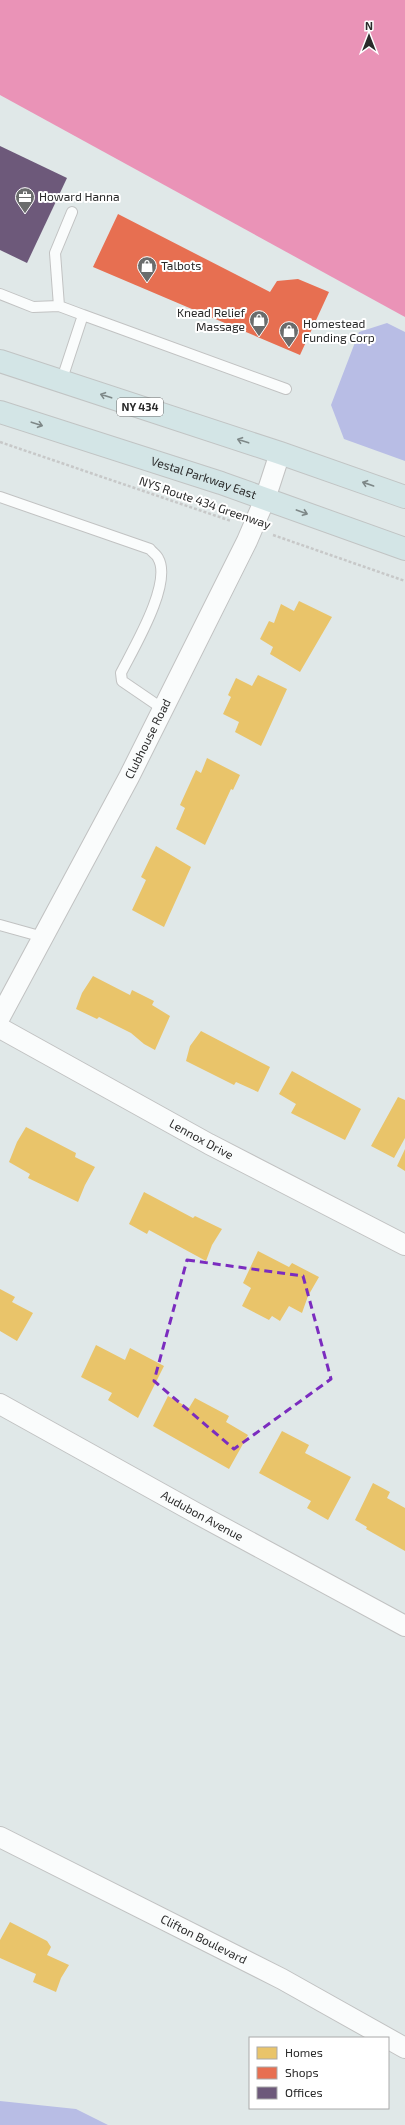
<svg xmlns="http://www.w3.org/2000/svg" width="405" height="2125" font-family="'Exo 2',sans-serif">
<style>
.green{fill:#b8bde5}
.water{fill:#ea93b7}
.homes{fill:#e9c46a}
.shops{fill:#e76f51}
.offices{fill:#6d597a}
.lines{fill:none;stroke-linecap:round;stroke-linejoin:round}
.lane-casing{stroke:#c1c2c2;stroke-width:12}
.street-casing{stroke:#c1c2c2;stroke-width:22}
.primary-casing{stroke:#c1c4c4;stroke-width:24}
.path{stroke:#c7c8c8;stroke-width:2.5;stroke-dasharray:3 2;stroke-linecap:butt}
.lane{stroke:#fafcfc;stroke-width:10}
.street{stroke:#fafcfc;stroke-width:20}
.primary{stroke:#d3e5e6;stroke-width:22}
.oneway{stroke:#7e8888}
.marked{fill:none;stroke:#7b2cbf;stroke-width:3;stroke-dasharray:8 5;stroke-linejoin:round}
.labels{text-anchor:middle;stroke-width:4;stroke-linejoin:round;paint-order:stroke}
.shield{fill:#fff;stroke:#6a6a6a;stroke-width:1}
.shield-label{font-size:11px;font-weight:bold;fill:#2a2a2a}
.poi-label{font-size:12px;fill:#2a2a2a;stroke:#fff;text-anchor:start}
.street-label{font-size:12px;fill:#2a2a2a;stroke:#fff}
</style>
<rect width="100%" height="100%" fill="#e0e8e8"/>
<!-- green -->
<path class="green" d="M387 323 405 332V461L344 439 331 405 359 332Z
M0 2101 76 2109 108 2125H0Z"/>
<!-- water -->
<path class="water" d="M0 0H405V317L0 95Z"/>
<!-- homes -->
<path class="homes" d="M299 601 332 617 300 672 270 654 273 647 260 639 269 621 274 623 281 604 294 611Z
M258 675 287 689 261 746 235 732 239 722 223 714 231 697 228 695 236 678 252 686Z
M207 758 240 775 233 790 231 789 205 845 176 829 185 808 180 805 196 770 201 773Z
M156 846 191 867 164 927 132 910 146 880 141 877Z
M93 976 130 995 132 990 154 1001 152 1005 170 1016 155 1050 144 1044 131 1033 99 1017 97 1019 76 1009 82 993Z
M201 1031 270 1067 258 1092 236 1082 234 1085 186 1061 190 1046Z
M292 1071 361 1109 345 1140 291 1113 296 1104 279 1094Z
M398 1097 405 1100V1138L394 1158 371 1146Z
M26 1127 76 1153 75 1157 95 1167 85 1185 78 1202 28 1178 30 1174 9 1162 17 1142Z
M405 1149V1171L397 1166Z
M144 1192 193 1218 195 1216 222 1229 212 1245 206 1261 149 1230 147 1234 129 1224Z
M258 1251 289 1267 292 1263 319 1277 308 1296 302 1313 289 1306 280 1321 272 1316 269 1320 242 1306 251 1288 243 1283Z
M0 1289 15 1297 12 1302 33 1313 17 1341 0 1331Z
M96 1345 125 1360 130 1348 164 1366 138 1418 108 1400 112 1393 81 1377Z
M168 1396 189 1408 195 1398 229 1416 226 1422 248 1435 229 1469 153 1426Z
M282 1431 309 1445 305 1453 351 1477 328 1520 307 1508 311 1501 259 1473Z
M373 1483 390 1492 387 1498 405 1508V1551L366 1529 367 1527 355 1520Z
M10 1922 47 1941 51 1947 47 1955 69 1965 61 1978 56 1992 33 1982 36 1974 0 1958V1940Z"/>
<!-- shops -->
<path class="shops" d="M118 214 270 292 277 281 298 279 329 292 300 355 93 267Z"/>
<!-- offices -->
<path class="offices" d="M0 146 67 178 27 263 0 250Z"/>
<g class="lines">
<!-- lane casing -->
<g class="lane-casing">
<path id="lane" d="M0 294 33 307 59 306 83 315
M59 306 55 253 72 212
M61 382 83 315 286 389
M0 497 150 549C152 552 157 555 158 558 173 583 133 649 121 673L122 681 163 709
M0 925 43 937"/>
</g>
<!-- street casing -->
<g class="street-casing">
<g id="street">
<path id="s1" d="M0 1017 129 777 247 541 265 499 280 453"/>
<path id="s2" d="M0 1028 209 1144 405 1245"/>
<path id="s3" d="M0 1404 196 1513 405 1626"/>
<path id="s4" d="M0 1837 282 1979 405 2048"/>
</g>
</g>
<!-- primary casing -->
<g class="primary-casing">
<g id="primary">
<path d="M0 361 280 453 405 497"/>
<path id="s5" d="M0 412 221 483 405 549"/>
</g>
</g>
<!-- path -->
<path class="path" d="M0 442 231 521
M273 535 405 581"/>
<!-- lane -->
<use href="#lane" class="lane"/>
<!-- street -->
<use href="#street" class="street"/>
<!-- primary -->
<use href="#primary" class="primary"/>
</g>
<!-- one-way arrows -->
<defs><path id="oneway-shaft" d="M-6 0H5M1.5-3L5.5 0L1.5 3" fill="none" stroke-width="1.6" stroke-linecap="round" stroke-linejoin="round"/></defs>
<g class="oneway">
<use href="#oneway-shaft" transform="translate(106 396) rotate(-162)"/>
<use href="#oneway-shaft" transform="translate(37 424) rotate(18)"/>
<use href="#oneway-shaft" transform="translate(243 441) rotate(-162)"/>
<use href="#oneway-shaft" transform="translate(368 484) rotate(-161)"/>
<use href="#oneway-shaft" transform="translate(302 512) rotate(20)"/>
</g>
<!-- marked area -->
<path class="marked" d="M187 1260 303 1276 331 1379 234 1449 154 1381Z"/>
<!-- icons -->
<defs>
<g id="office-pin" transform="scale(1)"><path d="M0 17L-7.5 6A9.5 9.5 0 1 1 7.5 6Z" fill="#6a6c6c" stroke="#fff"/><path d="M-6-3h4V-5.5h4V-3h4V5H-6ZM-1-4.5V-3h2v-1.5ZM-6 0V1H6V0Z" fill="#fff"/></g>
<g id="shop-pin" transform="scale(1)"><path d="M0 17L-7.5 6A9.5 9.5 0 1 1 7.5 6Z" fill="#6a6c6c" stroke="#fff"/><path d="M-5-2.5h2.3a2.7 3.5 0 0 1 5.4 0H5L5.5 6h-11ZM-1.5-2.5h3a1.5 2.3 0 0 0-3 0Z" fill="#fff"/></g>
</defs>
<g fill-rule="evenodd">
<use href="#office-pin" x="25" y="197"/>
<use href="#shop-pin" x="147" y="266"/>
<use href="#shop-pin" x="259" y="320"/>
<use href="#shop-pin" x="289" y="331"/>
</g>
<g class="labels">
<!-- shield labels -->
<rect class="shield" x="117" y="398" width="46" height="18" rx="3"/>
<g class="shield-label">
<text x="140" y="411">NY 434</text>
</g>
<!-- poi labels -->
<g class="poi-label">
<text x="39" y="201">Howard Hanna</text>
<text x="161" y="270">Talbots</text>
<text x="245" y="317" text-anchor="end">Knead Relief<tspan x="245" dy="14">Massage</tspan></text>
<text x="303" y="328">Homestead<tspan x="303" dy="14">Funding Corp</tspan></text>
</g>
<!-- street labels -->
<g class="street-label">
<text dy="4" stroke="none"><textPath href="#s5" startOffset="214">Vestal Parkway East</textPath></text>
<text transform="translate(205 503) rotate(19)" y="4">NYS Route 434 Greenway</text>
<text dy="4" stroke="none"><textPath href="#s1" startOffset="315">Clubhouse Road</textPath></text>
<text dy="4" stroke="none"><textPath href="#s2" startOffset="230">Lennox Drive</textPath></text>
<text dy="4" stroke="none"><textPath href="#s3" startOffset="231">Audubon Avenue</textPath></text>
<text dy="4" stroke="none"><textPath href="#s4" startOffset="228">Clifton Boulevard</textPath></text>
</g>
</g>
<!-- legend -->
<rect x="249" y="2037" width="140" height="72" fill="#ffffff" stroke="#aaaaaa"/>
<rect x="257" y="2047" width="20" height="12" fill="#e9c46a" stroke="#aaaaaa"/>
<text x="285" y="2057" font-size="12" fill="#2a2a2a">Homes</text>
<rect x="257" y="2067" width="20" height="12" fill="#e76f51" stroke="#aaaaaa"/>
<text x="285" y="2077" font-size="12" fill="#2a2a2a">Shops</text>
<rect x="257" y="2087" width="20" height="12" fill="#6d597a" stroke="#aaaaaa"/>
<text x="285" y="2097" font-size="12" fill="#2a2a2a">Offices</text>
<!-- north arrow -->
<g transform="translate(369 36)" stroke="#ffffff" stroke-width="3" paint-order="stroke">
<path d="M0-3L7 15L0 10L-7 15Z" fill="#2a2a2a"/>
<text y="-6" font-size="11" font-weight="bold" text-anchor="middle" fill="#2a2a2a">N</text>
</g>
</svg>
